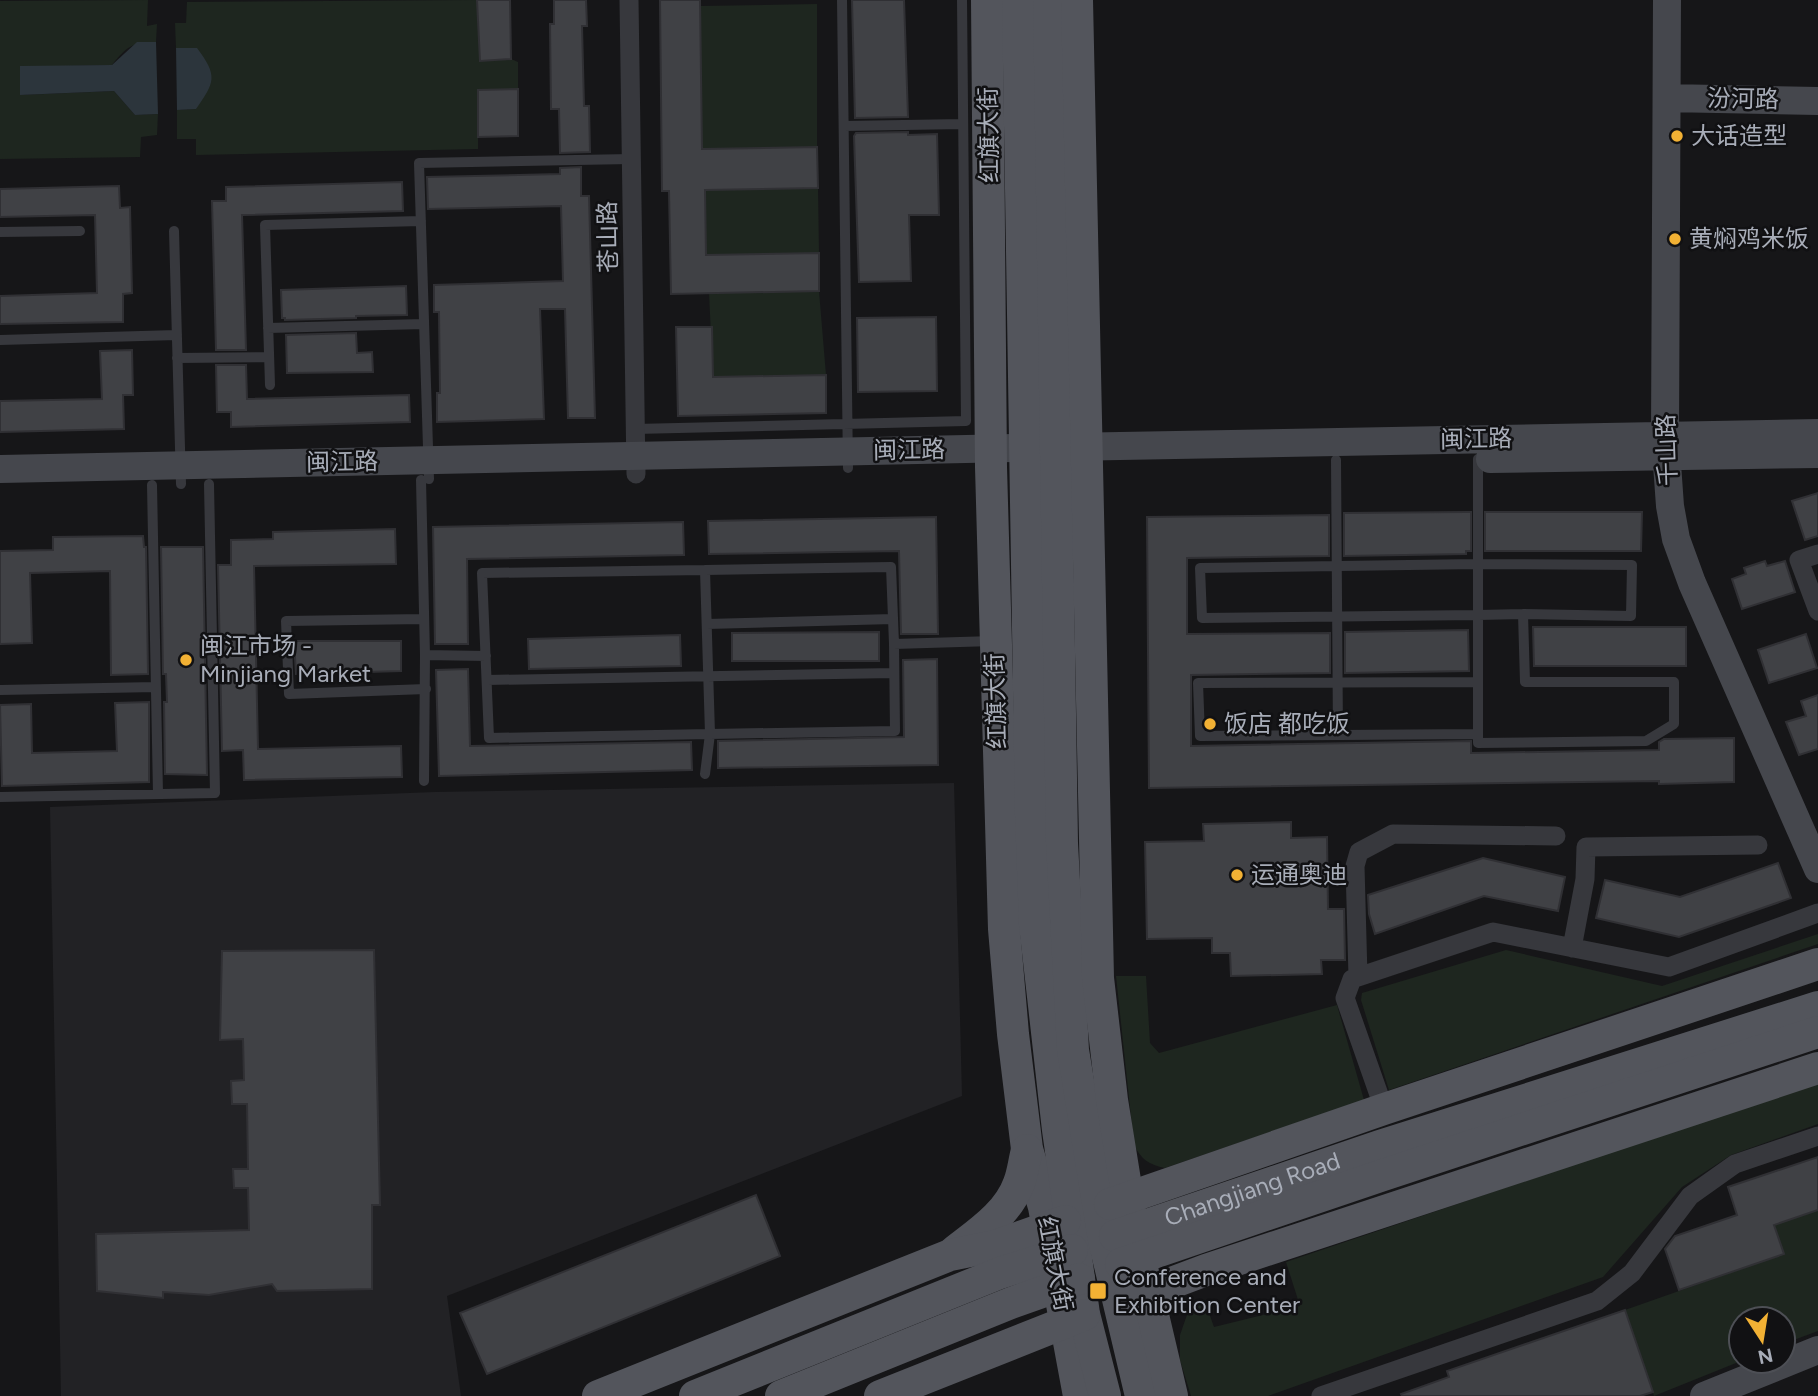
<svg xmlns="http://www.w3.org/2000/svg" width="1818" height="1396" font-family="Figtree,'Noto Sans SC',sans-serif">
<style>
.built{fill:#222225}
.green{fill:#1e261f}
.water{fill:#2c353c}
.building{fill:#404145;stroke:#303034;stroke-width:2}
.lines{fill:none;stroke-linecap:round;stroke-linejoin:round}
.lane{stroke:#37383d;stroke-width:10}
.street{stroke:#37383d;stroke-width:19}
.secondary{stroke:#45474d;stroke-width:28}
.primary{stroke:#53555c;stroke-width:32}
.poi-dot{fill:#f2b134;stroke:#111113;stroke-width:2.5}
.labels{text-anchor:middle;stroke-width:5;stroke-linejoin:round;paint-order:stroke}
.street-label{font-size:24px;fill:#a8adb8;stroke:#111113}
.poi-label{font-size:24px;fill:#a8adb8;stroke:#111113;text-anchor:start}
</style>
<rect width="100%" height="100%" fill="#161618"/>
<!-- built -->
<path class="built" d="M954 783 962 1096 447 1296 461 1396H61L50 807 435 792Z"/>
<!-- green -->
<path class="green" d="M148 0 147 26 157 24 156 42C133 42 127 46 112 65L20 67V95L114 91 135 115 158 114 157 135 141 137 140 157 0 159V1Z
M477 0 480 60 511 59 518 62V89L478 90V149L196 155V139H177V110L196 109 197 48H176L175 23H186L187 2Z
M817 4V147L702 149 700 6Z
M818 188 819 253 706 255V190Z
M819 291 826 375 713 377 709 293Z
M1818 934V944L1389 1090 1361 1000 1362 993 1506 950 1662 986Z
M1116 976H1146L1150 1043 1159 1053 1337 1005 1364 1100 1165 1168C1149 1165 1141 1159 1134 1145Z
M1818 1082V1124L1731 1155 1682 1187 1603 1277 1268 1396H1191L1180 1360V1335L1189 1309 1204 1299 1214 1327 1300 1306 1286 1262Z
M1818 1210V1331L1783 1344V1319H1741V1361L1654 1396 1625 1310 1784 1254 1774 1225Z"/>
<!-- water -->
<path class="water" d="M137 42H156L158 114 135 115 114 91 20 95V66L112 65Z
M176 48H197C218 76 215 82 196 109L177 110Z"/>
<!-- building -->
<path class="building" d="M477 0H510L511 59 480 61Z
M554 0H586L587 26H582L584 106H589L590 152 560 153 559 109H551L550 24H554Z
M660 0H700L702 149 817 147 818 188 705 190 706 255 819 253V291L671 294 669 191H662Z
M852 0H904L908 117 855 118Z
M518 89V136L478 137V90Z
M908 132V135L937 134 939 215H909L911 281 859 282 854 136 856 133Z
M581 167V196H589L595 418H568L565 309H540L544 419 437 422V393H440L439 312H434V285L563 281 561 206 428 209 427 177 560 174V168Z
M402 182 403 211 242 215 246 350H216L212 201H226V187Z
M119 186 120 208 130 207 132 293 123 294V322L0 324V296L97 293 95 215 0 217V189Z
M406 286 407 315 356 316V318L285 320V318H282L281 290Z
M936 317 937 391 858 392 857 318Z
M676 327H712L713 377 826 375V413L678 416Z
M356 333 357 353 372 352 373 372 287 373 286 335Z
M132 350 133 395H123L124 429 0 432V401L102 399 100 351Z
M216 365H246L247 399 409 395 410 422 231 427V412H217Z
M1818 493V536L1805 540 1792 501Z
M1465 512H1471V551H1466V554L1344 556V513Z
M1485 512H1642L1641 551H1485Z
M1329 515V556L1187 558V634L1330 633V673L1191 675V746L1471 741V753L1659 750V742L1664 739 1734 738V782L1659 784V781L1149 788 1147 517Z
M936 517 938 634H901L899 551 709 554 708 521Z
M683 522 684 555 467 559 468 644H435L433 527Z
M395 529 396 564 254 566 258 749 401 746 402 777 244 780 243 750 222 751 218 565H231V540L273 539V532Z
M143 536 144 547H146L148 674 111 675 110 571 30 573 32 643 0 644V551L53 550V537Z
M161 547H203L207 775 165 774 164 702H167L166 674H163Z
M1765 561 1767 566 1785 561 1795 592 1742 609 1732 579 1746 574 1744 568Z
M1533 627H1686V666H1534Z
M1468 630 1469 671 1345 673V632Z
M879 632V661H732V633Z
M1806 634 1817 668 1769 683 1758 650Z
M680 635 681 666 529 669 528 639Z
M294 641H401V671L296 674Z
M937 659 938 765 718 768V741L904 737 903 660Z
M468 669 470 746 691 742 692 770 439 776 436 670Z
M1818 695V749L1799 755 1786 722 1806 716 1801 701Z
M149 702V782L2 786 0 705 31 704 32 753 117 751 115 703Z
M1291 822V838L1327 837 1328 909H1344L1345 960H1321L1322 974 1231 976 1230 953H1212V938L1147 939 1145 842 1204 841 1203 824Z
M1483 858 1565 877 1558 911 1484 896 1375 934 1369 914 1368 895Z
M1778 863 1791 898 1679 937 1596 918 1605 880 1680 897Z
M374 950 380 1205H372V1289L277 1291 272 1284 209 1295 163 1292V1298L97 1291 96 1234 249 1230 248 1188H234L233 1169H248L247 1104H232L231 1081 244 1080 243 1039 220 1040 222 951Z
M1818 1157V1210L1774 1225 1784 1254 1679 1290 1665 1249 1675 1236 1737 1215 1728 1187Z
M756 1195 780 1256 487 1374 460 1313Z
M1625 1310 1653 1392 1640 1396H1402L1401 1394 1449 1377 1447 1371Z"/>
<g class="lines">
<!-- lane -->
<path class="lane" d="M842 0 848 468
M844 126 963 124
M174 231 181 484
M0 232 80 231
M268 328 424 324
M0 340 177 335
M177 358 269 357
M270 385 265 225 421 221
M635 429 966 421 962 0
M1478 459C1478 553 1478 648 1478 743L1646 741 1674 724V682H1525L1523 614 1631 616 1632 565 1478 564 1200 568 1202 618 1478 615 1523 614
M1336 460 1338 735
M429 479 419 163 631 159
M421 480 425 655
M152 485 158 794
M705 570 482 573 489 738 710 734 705 570 891 567 894 644
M424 619 286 621 289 694 426 689
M707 624 893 619
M487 680 894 673
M0 690 156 687
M1478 734 1200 736 1198 683 1478 682
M705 774 710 734 895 731 894 644 993 641
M424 781 425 655 486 656
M0 797 215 793 209 484"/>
<!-- street -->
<path class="street" d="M629 0 636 474
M1818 554 1799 560 1818 611
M1572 948 1585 879 1586 847 1758 845
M1358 977 1355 866 1359 852 1393 834 1556 836
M1384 1109 1345 998 1352 979 1493 932 1669 967 1818 913
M1321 1396 1597 1301 1632 1273 1690 1196 1735 1164 1818 1136"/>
<!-- secondary -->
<path class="secondary" d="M1667 0 1665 436 1670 506 1676 539 1692 583 1818 869
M1667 98 1818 101
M1065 447 1818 433
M1490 459 1818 454
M0 469 1014 448
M1704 1396 1818 1350"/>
<!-- primary -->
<g class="primary">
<path d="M987 0 991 467 1004 929 1013 1034 1027 1149 1044 1207 1079 1396"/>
<path d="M1018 0 1031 815 1035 925 1058 1130 1084 1314 1105 1396"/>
<path d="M1049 0 1062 843 1073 1050 1104 1240 1141 1396"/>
<path d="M1077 0 1098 978 1112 1100 1133 1230 1172 1396"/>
<path d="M1110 1204 1384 1109 1818 964"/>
<path id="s1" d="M1115 1236 1380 1146 1818 1007"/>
<path d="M954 1252C978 1233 1008 1214 1019 1183 1023 1173 1024 1161 1027 1150"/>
<path d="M1121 1264 1383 1175 1818 1032"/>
<path d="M1129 1299 1206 1270 1818 1068"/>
<path d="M598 1396 950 1255 995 1246 1065 1221"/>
<path d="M695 1396 1000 1273 1072 1250"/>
<path d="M781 1396 1011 1303 1079 1279"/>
<path d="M880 1396 1084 1315"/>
</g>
</g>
<!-- markers -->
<g class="poi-dot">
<circle cx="1677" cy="136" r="7"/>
<circle cx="1675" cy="239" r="7"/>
<circle cx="186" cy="660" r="7"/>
<circle cx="1210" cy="724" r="7"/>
<circle cx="1237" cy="875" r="7"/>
<rect x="1089" y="1282" width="18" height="18" rx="3.5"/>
</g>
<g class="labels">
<!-- street labels -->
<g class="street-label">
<text transform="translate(1743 99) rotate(1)" y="8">汾河路</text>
<text transform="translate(989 135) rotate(-91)" y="8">红旗大街</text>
<text transform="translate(608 237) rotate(-91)" y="8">苍山路</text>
<text transform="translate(1476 439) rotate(-1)" y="8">闽江路</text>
<text transform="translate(909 450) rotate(-1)" y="8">闽江路</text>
<text transform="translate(1667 450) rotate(-92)" y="8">千山路</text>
<text transform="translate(342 462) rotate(-1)" y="8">闽江路</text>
<text transform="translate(996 701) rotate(-92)" y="8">红旗大街</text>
<text dy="8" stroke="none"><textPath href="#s1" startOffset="145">Changjiang Road</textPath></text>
<text transform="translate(1055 1264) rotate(79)" y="8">红旗大街</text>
</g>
<!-- poi labels -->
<g class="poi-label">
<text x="1691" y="144">大话造型</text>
<text x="1689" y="247">黄焖鸡米饭</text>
<text x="200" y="654">闽江市场 -<tspan x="200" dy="28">Minjiang Market</tspan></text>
<text x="1224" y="732">饭店 都吃饭</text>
<text x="1251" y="883">运通奥迪</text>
<text x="1114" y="1285">Conference and<tspan x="1114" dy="28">Exhibition Center</tspan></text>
</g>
</g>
<!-- north arrow -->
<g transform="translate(1762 1340) rotate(168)"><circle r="33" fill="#111113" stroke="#4d4f55" stroke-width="2"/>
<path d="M0-5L12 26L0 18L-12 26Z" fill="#f2b134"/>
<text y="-10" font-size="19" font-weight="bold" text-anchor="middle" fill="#a8adb8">N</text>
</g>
</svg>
